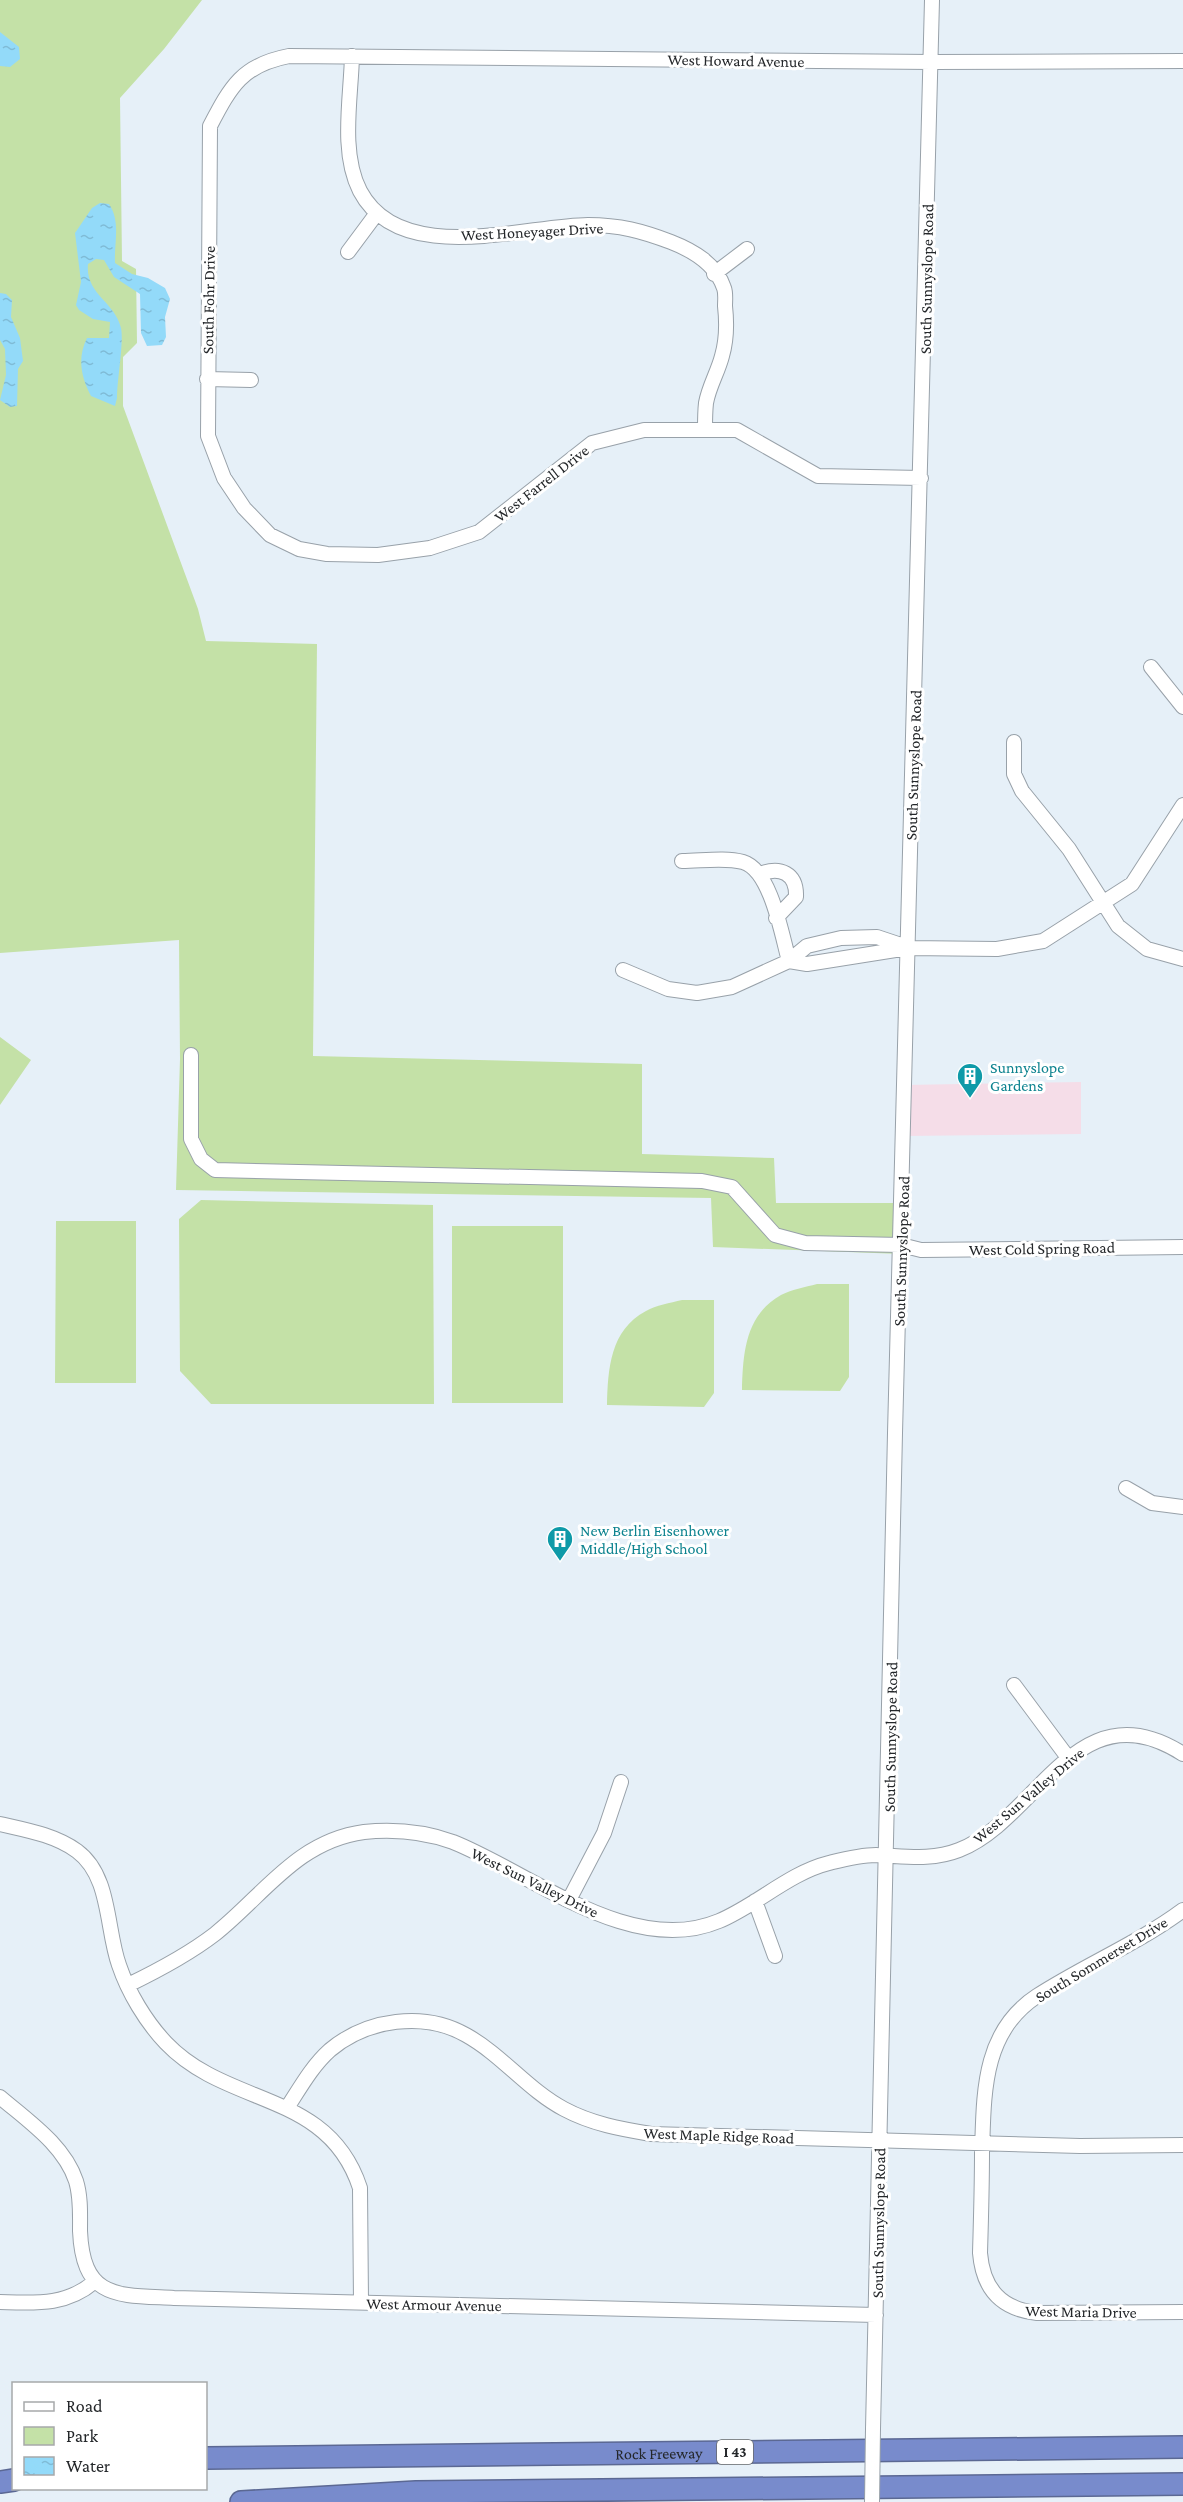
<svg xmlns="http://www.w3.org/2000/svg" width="1183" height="2502" font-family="'Crimson Pro',serif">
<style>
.commercial{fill:#f5dde8}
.green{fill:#c4e1a7}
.water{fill:url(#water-ripples)}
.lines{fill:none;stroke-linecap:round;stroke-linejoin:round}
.minor-casing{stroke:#98a1a9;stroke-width:16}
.highway-casing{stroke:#5b6893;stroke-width:24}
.minor{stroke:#fff;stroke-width:14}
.highway{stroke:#788bcc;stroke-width:21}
.minor-bridge-casing{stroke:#98a1a9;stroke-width:16;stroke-linecap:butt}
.minor-bridge{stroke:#fff;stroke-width:14}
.labels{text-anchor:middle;stroke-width:6;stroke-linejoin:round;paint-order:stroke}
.shield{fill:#fff;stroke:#66686a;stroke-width:1.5}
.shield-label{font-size:15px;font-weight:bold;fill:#24272a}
.street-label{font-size:16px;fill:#24272a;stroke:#fff}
.culture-label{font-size:16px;fill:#0d838f;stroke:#fff;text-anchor:start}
</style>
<defs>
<pattern id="water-ripples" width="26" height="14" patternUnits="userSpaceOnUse" patternTransform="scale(1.5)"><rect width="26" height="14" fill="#93daf9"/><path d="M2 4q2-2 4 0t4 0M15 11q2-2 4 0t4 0" fill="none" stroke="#7fbbd6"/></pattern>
</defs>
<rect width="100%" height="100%" fill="#e6f0f8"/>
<!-- commercial -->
<path class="commercial" d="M1081 1082V1134L904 1136 905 1085Z"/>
<!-- green -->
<path class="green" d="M0 0H202L164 49 120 98 122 261 136 269 137 343 123 357V406L198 609 206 641 317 644 313 1056 642 1064V1154L774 1158 776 1203H902L901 1254 713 1247 711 1198 176 1190 180 1059 179 940 0 953Z
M0 1037 31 1060 0 1105Z
M201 1200 433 1205 434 1404H211L180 1371 179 1219Z
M56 1221H136V1383H55Z
M452 1226H563V1403H452Z
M817 1284H849V1377L840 1391 742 1390C743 1354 745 1315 781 1295 791 1290 805 1287 817 1284Z
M682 1300H714V1393L704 1407 607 1405C608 1369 610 1330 646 1311 656 1305 670 1303 682 1300Z"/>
<!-- water -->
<path class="water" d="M0 32 19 47 20 59 10 67 0 66Z
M100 203 109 204C121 222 114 242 115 263L132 274 148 278 165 288 170 299 165 317 166 337 162 345 147 346 141 333 140 294 114 277 104 260 96 259 88 264C85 294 115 302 121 328 124 342 117 380 117 398L115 406 91 396C81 377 77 358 87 338H109L110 322 93 319 79 310 76 305 81 282 75 233 92 208Z
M0 293 6 294 12 300 11 317 20 338 23 361 18 369 17 406 10 407 0 400 6 375 5 349 0 340Z"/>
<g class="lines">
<!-- minor casing -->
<g class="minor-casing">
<path id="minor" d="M352 56C351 98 340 152 360 191 400 267 522 226 588 225 620 225 642 231 671 242 694 251 716 264 724 288 726 293 725 301 725 306 727 324 727 339 722 356 718 372 709 386 706 403 705 412 705 421 705 430
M348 252 377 213
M714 274 747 249
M207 379 251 380
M921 478 818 476 737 430H644L592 443 479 532 430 548 378 555 327 554 299 549 270 535 244 508 224 478 208 436 210 126C231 86 242 65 289 56L932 62 1183 61
M1151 667 1183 707
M1014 742V774L1022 791 1069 849 1118 926 1147 949 1183 959
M682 861C701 861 725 857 743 862 771 870 782 936 789 961
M760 874C780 866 797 873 796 897L776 918
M789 961 807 964 908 948 997 949 1043 941 1132 884 1183 805
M623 970 668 989 697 993 732 987 789 961 807 946 841 938 877 937 907 947
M191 1055V1139L201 1159 215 1170 702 1181 732 1187 775 1235 805 1243 901 1245 921 1250 1183 1247
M1126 1488 1152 1503 1183 1507
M1014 1685 1069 1759
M0 1824C26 1830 55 1835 77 1851 111 1876 106 1929 119 1965 128 1992 146 2022 166 2043 228 2108 328 2090 360 2188L361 2302
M569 1900 604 1833 621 1782
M755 1901 775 1956
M1183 1910C1137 1944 1085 1965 1037 1996 982 2032 984 2094 982 2152 982 2186 981 2220 980 2253 983 2289 1001 2309 1037 2313L1183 2312
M128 1985C157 1971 189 1954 215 1934 264 1895 297 1841 364 1832 394 1829 425 1832 453 1842 531 1873 631 1958 719 1921 757 1905 789 1873 829 1863 845 1859 860 1855 876 1855 905 1856 931 1861 959 1850 1038 1819 1077 1686 1183 1754
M0 2097C28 2121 64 2145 76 2181 81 2197 80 2215 80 2231 83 2300 118 2295 174 2298L876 2315
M287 2108C300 2088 312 2066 330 2050 367 2019 424 2011 466 2035 502 2055 528 2090 564 2109 592 2124 621 2129 651 2134L1080 2146 1183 2145
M0 2302C35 2303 66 2306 94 2282
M873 2429 895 1433 932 0"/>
</g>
<!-- highway casing -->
<g class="highway-casing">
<g id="highway">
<path id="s1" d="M206 2458 1183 2447"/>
<path d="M0 2482 14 2480"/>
<path d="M241 2502 416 2492 1183 2484"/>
</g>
</g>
<!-- minor -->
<use href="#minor" class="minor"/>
<!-- highway -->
<use href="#highway" class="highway"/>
<!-- minor-bridge casing -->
<g class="minor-bridge-casing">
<path id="minor-bridge" d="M872 2502 873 2429"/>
</g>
<!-- minor-bridge -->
<use href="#minor-bridge" class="minor-bridge"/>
</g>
<!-- icons -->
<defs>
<g id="building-pin" transform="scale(1.35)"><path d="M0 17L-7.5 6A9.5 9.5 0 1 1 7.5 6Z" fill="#0f9aa8" stroke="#fff"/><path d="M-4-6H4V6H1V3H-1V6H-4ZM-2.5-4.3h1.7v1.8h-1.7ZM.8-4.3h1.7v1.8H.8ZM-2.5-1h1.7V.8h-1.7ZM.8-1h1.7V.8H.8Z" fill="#fff"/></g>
</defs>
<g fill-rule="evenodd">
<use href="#building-pin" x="970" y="1076"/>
<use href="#building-pin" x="560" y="1539"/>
</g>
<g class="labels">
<!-- shield labels -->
<rect class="shield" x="717" y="2440" width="36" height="24" rx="4.5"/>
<g class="shield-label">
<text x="735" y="2457">I 43</text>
</g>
<!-- street labels -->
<g class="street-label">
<text transform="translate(736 60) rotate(1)" y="6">West Howard Avenue</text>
<text transform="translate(532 231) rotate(-3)" y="6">West Honeyager Drive</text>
<text transform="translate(926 279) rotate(-89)" y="6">South Sunnyslope Road</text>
<text transform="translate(208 300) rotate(-89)" y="6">South Fohr Drive</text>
<text transform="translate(541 483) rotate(-38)" y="6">West Farrell Drive</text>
<text transform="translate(913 765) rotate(-88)" y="6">South Sunnyslope Road</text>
<text transform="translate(1042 1248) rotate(-1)" y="6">West Cold Spring Road</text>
<text transform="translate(901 1251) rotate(-88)" y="6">South Sunnyslope Road</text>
<text transform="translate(890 1737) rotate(-89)" y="6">South Sunnyslope Road</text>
<text transform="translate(1028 1795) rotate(-40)" y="6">West Sun Valley Drive</text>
<text transform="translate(535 1882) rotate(26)" y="6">West Sun Valley Drive</text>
<text transform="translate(1101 1959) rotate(-31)" y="6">South Sommerset Drive</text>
<text transform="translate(719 2135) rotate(2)" y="6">West Maple Ridge Road</text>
<text transform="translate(878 2223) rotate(-89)" y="6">South Sunnyslope Road</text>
<text transform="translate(434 2304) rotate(1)" y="6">West Armour Avenue</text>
<text transform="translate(1081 2311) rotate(1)" y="6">West Maria Drive</text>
<text dy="6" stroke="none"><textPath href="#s1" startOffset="453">Rock Freeway</textPath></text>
</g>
<!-- culture labels -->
<g class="culture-label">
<text x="990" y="1073">Sunnyslope<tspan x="990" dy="18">Gardens</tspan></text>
<text x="580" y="1536">New Berlin Eisenhower<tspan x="580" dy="18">Middle/High School</tspan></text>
</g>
</g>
<!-- legend -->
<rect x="12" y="2382" width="195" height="108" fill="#ffffff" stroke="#a7a9aa" stroke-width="1.5"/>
<rect x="24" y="2402" width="30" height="9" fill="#ffffff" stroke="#a7a9aa" stroke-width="1.5"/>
<text x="66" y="2412" font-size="18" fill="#24272a">Road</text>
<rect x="24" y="2427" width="30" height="18" fill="#c4e1a7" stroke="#a7a9aa" stroke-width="1.5"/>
<text x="66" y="2442" font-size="18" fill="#24272a">Park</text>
<rect x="24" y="2457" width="30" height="18" fill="url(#water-ripples)" stroke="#a7a9aa" stroke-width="1.5"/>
<text x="66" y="2472" font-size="18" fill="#24272a">Water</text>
</svg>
